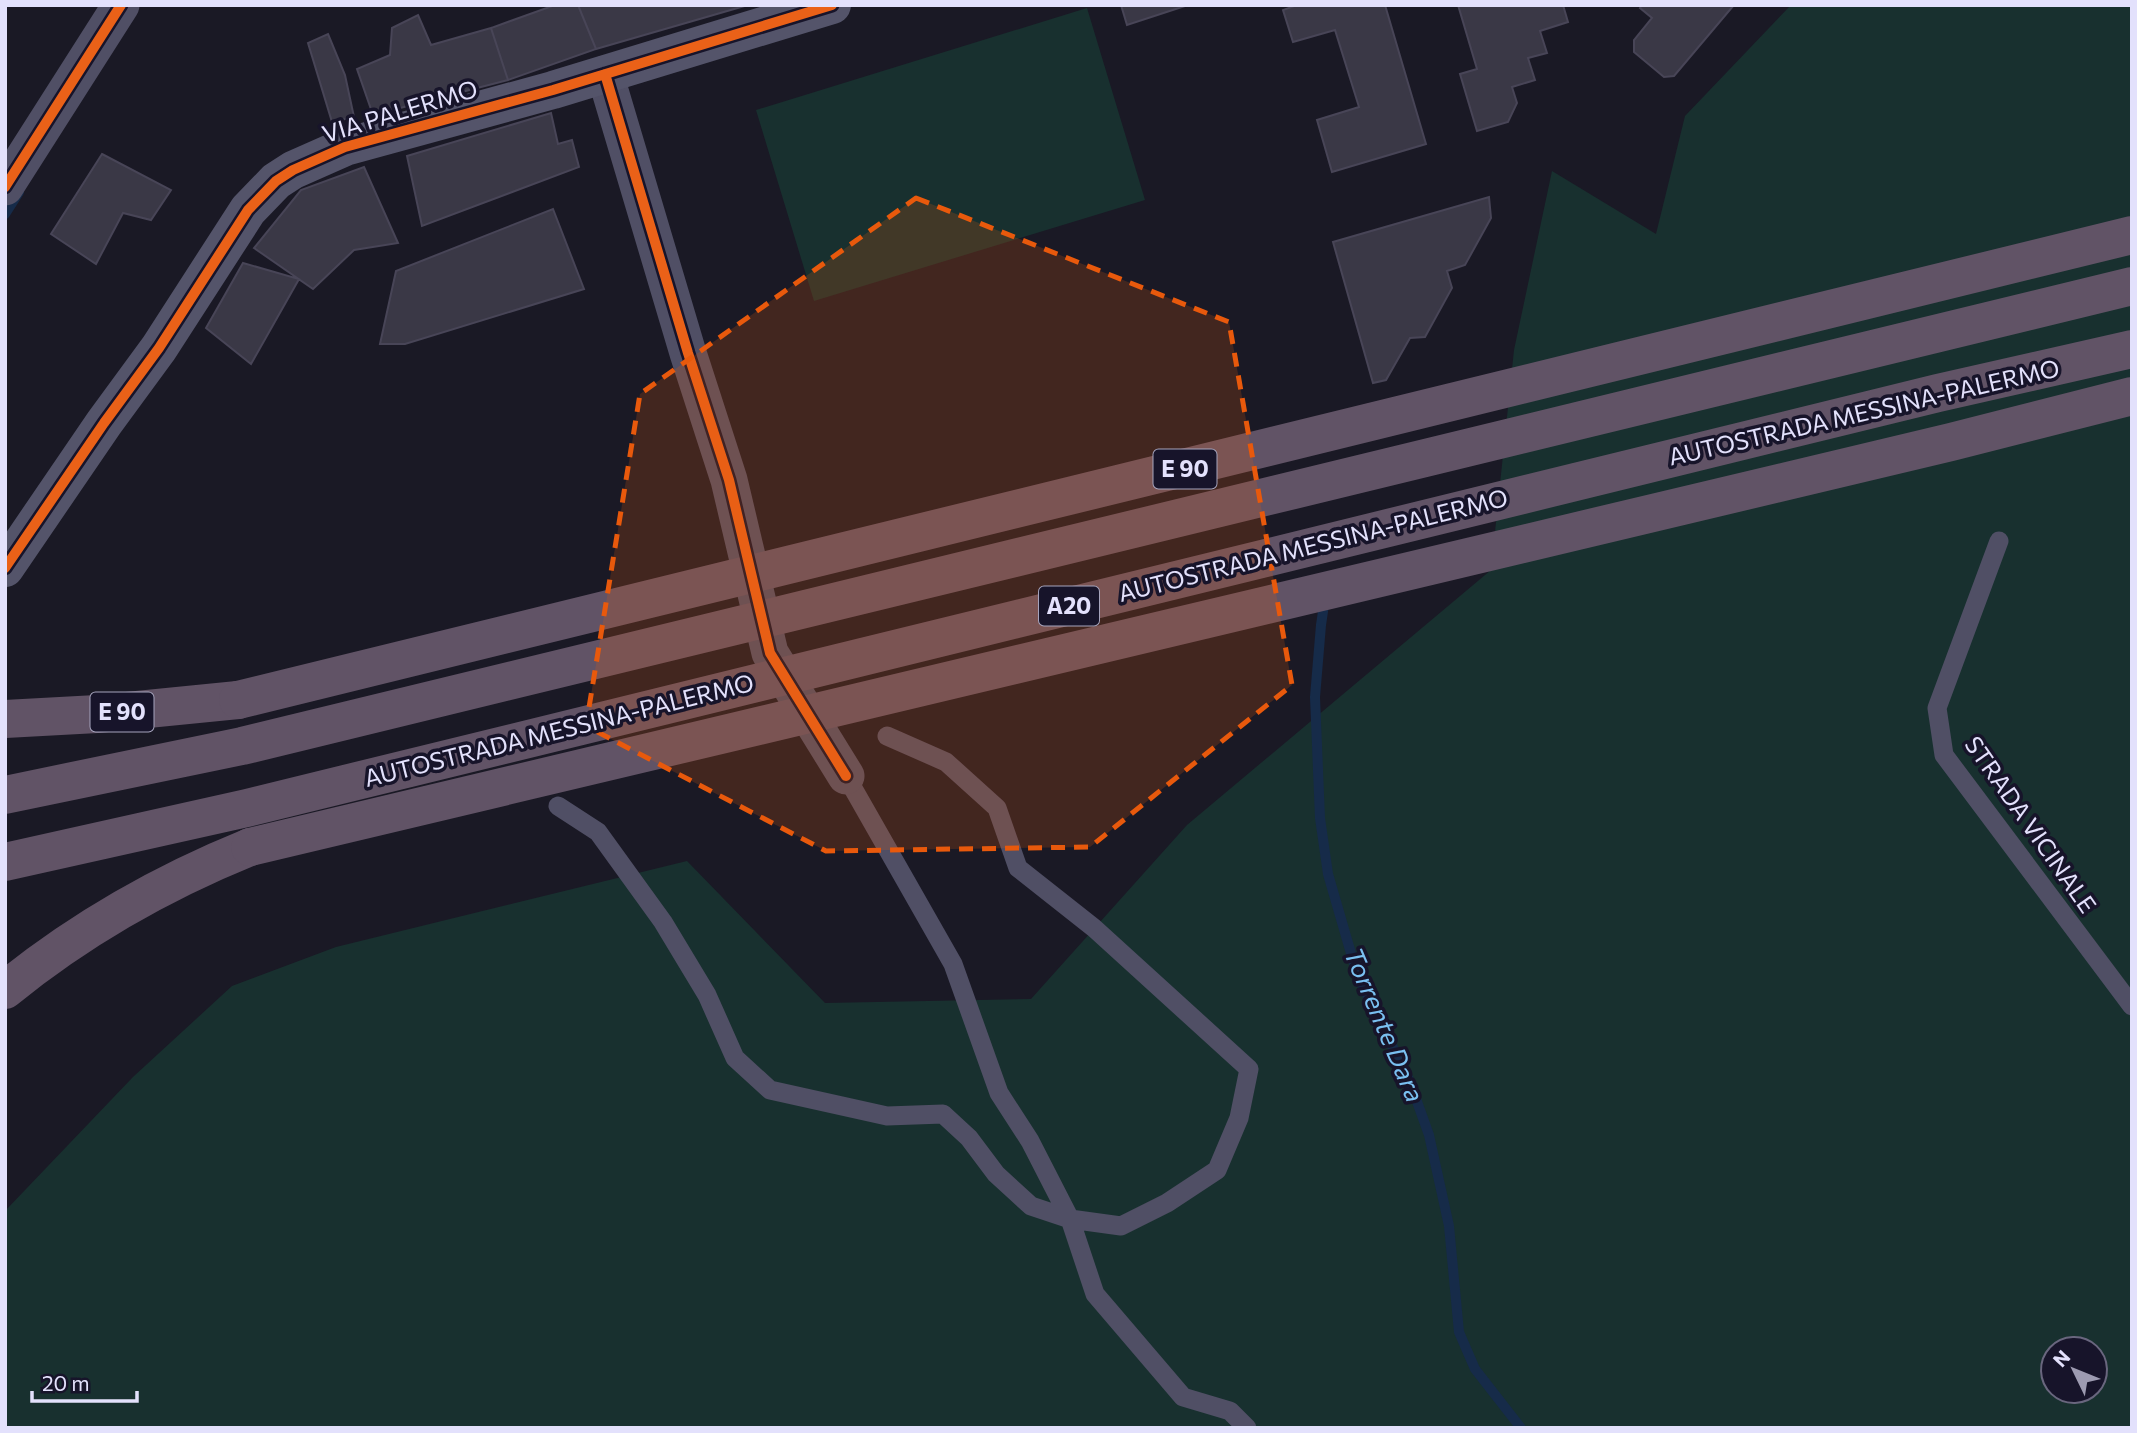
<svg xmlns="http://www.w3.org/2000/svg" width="2137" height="1433" font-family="Commissioner,sans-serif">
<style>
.green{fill:#18302f;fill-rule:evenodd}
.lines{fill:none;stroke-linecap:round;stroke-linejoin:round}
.stream{stroke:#162b49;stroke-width:10}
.building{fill:#3a3846;stroke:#484557;stroke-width:2}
.lane{stroke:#504f65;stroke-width:19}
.street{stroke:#504f65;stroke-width:37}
.secondary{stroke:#54546a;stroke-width:38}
.highway{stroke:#615366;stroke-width:38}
.highway-bridge{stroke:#615366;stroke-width:38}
.cycleway-casing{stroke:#17142a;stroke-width:15}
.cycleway{stroke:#ea6118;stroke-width:10}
.marked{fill:#e8590c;fill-opacity:0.2;stroke:#e8590c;stroke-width:5;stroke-dasharray:14 9;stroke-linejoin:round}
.labels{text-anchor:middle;stroke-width:7;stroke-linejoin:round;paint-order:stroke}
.shield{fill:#17142a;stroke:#a6a4bd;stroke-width:2}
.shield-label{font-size:23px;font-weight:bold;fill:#e3e1fc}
.street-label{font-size:24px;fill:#e3e1fc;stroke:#17142a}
.water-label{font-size:26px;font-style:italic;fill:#7ac0f1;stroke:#17142a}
</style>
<rect width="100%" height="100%" fill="#1a1925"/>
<!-- green -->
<path class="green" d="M1791 5H2132V1428H5V1211L133 1077 232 986 336 947 687 861 825 1003 1031 999 1187 825 1491 570 1514 350 1552 171 1656 234 1685 116ZM2053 1349H2095V1391H2053Z
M1087 8 1145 200 814 301 756 110Z"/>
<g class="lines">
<!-- stream -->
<path class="stream" d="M5 214 19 192
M1325 598 1321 625 1315 697 1320 818 1328 874 1357 974 1410 1082 1429 1135 1449 1226 1459 1332 1475 1369 1521 1428"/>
</g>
<!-- building -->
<path class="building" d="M555 5H578L596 49 508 80 491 28Z
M578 5H748L596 49Z
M1121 5H1188L1127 25Z
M1297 5H1385L1426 144 1332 172 1317 120 1359 107 1335 30 1293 42 1283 10Z
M1458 5H1563L1568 22 1540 31 1547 53 1528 58 1535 80 1512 87 1517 103 1508 122 1477 131 1460 74 1477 69Z
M1642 5H1734L1674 76 1664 77 1634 52V40L1652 18 1640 8Z
M418 15 431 45 491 28 508 80 373 115 357 69 390 55 392 28Z
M328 34 345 75 354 117 332 122 308 43Z
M551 113 558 144 572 140 579 167 422 226 407 156Z
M102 154 171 190 151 220 123 213 96 264 51 234Z
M364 167 398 243 354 250 313 289 254 248 301 190Z
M1489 197 1491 218 1465 265 1447 271 1452 288 1425 337 1410 338 1386 380 1373 383 1333 242Z
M553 209 584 289 405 344H380L396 271Z
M243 263 299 279 251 364 206 328Z"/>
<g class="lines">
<!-- lane -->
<path class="lane" d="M1999 541 1937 708 1944 755 2132 1006
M846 776 953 964 999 1093 1030 1141 1070 1219 1095 1294 1183 1397 1230 1411 1247 1428
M558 806 598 832 663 922 707 995 735 1058 770 1090 887 1116 943 1114 969 1138 996 1174 1031 1206 1070 1219 1121 1226 1167 1203 1217 1170 1239 1118 1249 1069 1094 928 1018 868 997 808 946 762 887 736"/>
<!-- street -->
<path class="street" d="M605 74 688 353 729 480 770 653 846 776
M5 187 121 5"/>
<!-- secondary -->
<path class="secondary" d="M5 568 104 423 159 348 248 210 276 181 293 170 345 147 553 90 832 5"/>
<!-- highway -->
<path class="highway" d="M5 719 97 714 238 700
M5 990C80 929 161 883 250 847"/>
<!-- highway-bridge -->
<path class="highway-bridge" d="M238 700 2132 235
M5 795 242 746 2132 286
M250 847 1951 442 2132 396
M5 862 247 808 1938 393 2132 349"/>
<!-- cycleway casing -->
<g class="cycleway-casing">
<path id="cycleway" d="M605 74 688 353 729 480 770 653 846 776
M5 187 121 5
M5 568 104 423 159 348 248 210 276 181 293 170 345 147 553 90 832 5"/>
</g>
<!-- cycleway -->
<use href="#cycleway" class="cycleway"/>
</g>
<!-- marked area -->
<path class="marked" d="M916 198 1229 322 1292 685 1090 847 826 851 586 726 640 394Z"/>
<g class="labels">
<!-- shield labels -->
<g class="shield">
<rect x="1153.5" y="449.5" width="63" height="39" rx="5"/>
<rect x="1039" y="586.5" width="60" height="39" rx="5"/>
<rect x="90.5" y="692.5" width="63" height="39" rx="5"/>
</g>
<g class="shield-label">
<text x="1185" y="477">E 90</text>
<text x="1069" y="614">A20</text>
<text x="122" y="720">E 90</text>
</g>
<!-- street labels -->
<g class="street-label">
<text transform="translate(400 112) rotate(-17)" y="8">VIA PALERMO</text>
<text transform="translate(1864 413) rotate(-13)" y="8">AUTOSTRADA MESSINA-PALERMO</text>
<text transform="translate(1313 546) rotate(-14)" y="8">AUTOSTRADA MESSINA-PALERMO</text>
<text transform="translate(559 731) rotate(-14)" y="8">AUTOSTRADA MESSINA-PALERMO</text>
<text transform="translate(2030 825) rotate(55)" y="8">STRADA VICINALE</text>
</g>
<!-- water labels -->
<g class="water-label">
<text transform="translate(1384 1025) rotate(67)" y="9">Torrente Dara</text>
</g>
</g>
<!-- border -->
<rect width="2137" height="1433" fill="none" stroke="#e3e1fc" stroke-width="14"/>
<!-- north arrow -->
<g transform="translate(2074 1370) rotate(313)"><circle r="33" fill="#17142a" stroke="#69667e" stroke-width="2"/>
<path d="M0-5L12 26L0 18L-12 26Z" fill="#9d9bb1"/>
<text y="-10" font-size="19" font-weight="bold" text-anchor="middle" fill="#e3e1fc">N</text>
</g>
<!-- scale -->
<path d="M32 1391v10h105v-10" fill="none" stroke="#e3e1fc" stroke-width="3.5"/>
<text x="42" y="1391" font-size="21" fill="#e3e1fc" stroke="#17142a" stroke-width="5" paint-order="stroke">20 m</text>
</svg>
